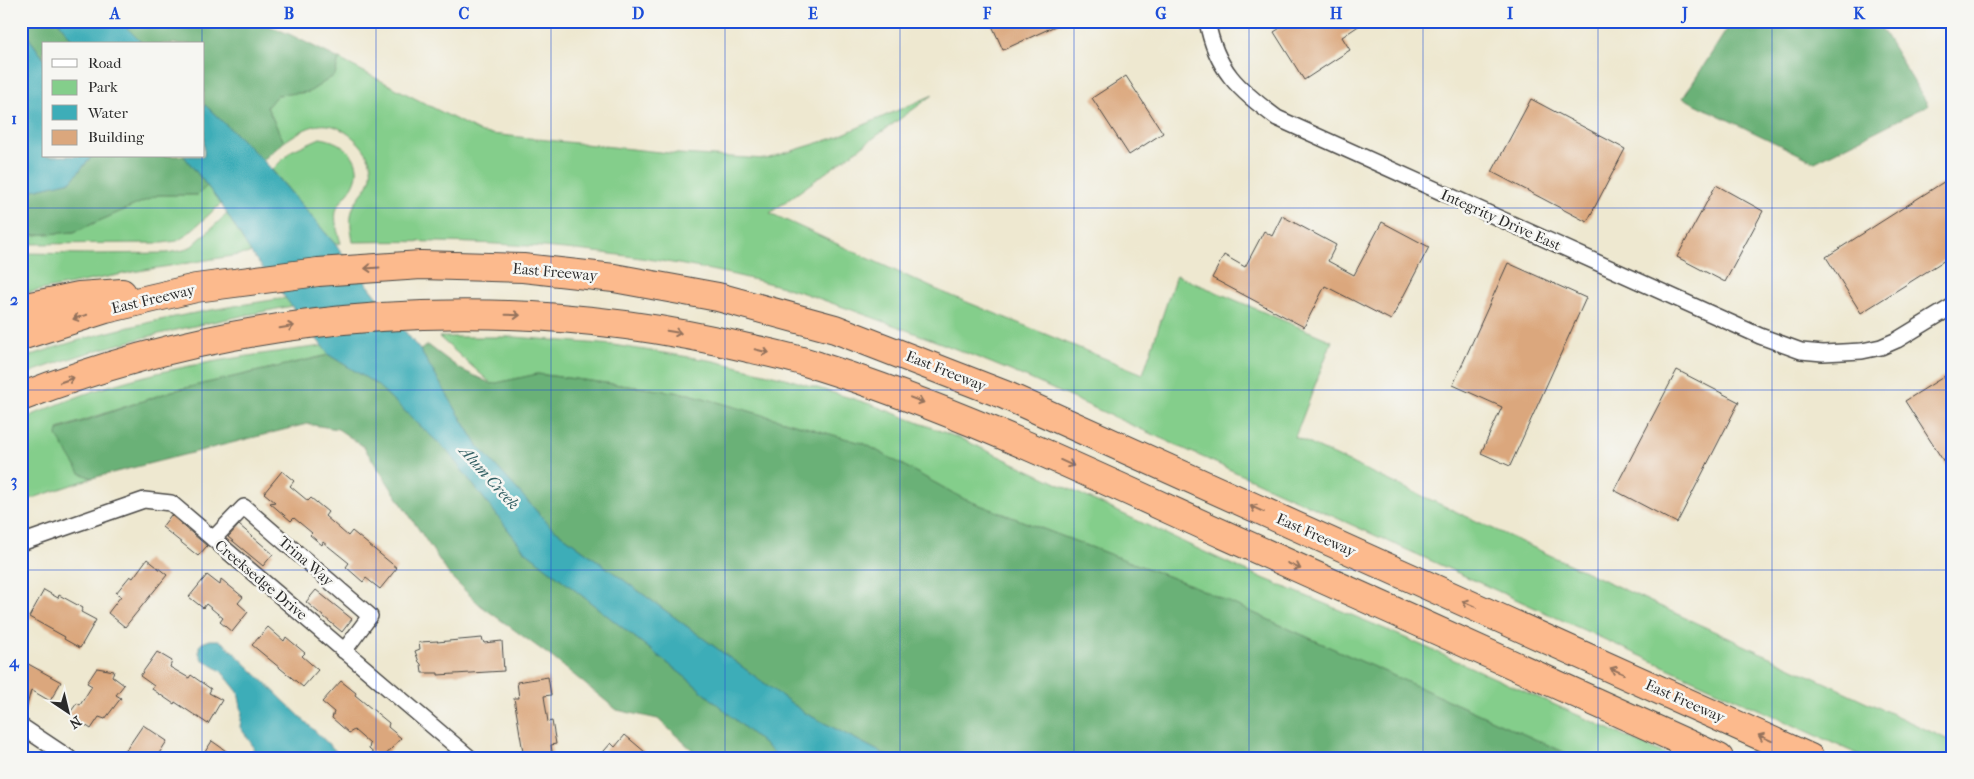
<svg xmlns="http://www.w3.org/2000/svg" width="1974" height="779" font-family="'IM FELL French Canon',serif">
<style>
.green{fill:#84ce8b;stroke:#587c5b}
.forest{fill:#6bb177;stroke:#4b6e51}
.water{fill:#3dadb8;stroke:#346c72}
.building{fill:#dba77d}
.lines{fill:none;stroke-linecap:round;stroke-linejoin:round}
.minor-casing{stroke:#484744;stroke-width:18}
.motorway-casing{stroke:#484744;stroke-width:30}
.minor{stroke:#fff;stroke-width:15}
.motorway{stroke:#fcba8d;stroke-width:28}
.oneway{stroke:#94725c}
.grid{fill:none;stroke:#1d4ed8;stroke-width:1;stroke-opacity:0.55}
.labels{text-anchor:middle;stroke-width:5;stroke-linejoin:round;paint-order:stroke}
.street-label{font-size:15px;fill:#2b2b2b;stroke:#f6f6f2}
.water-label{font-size:16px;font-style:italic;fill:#325f63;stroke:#f6f6f2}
.neatline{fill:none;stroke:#1d4ed8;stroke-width:2}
.grid-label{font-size:16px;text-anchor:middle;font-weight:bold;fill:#1d4ed8}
</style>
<rect width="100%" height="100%" fill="#f6f6f2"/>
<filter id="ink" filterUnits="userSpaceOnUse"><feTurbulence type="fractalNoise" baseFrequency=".02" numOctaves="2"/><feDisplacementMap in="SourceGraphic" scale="10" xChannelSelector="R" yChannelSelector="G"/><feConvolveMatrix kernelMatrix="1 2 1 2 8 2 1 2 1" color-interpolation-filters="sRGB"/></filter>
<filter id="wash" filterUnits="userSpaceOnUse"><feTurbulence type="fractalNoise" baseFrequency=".0096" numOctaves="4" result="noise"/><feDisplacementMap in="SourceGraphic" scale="20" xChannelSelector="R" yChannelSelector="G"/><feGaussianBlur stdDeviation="1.12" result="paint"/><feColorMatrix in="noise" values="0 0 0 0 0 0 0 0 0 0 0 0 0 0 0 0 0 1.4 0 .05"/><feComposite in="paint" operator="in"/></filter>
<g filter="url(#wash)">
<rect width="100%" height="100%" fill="#eee8d0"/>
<!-- green -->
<path class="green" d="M339 59 482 133 678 154 766 159 834 138 933 95 770 213 935 289 1143 374 1176 275 1332 341 1295 437 1953 742V758H1866L1028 378C970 354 911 331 852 310 830 303 809 294 787 288 647 250 499 239 353 242 351 230 349 219 353 208 356 199 364 192 368 185 379 162 361 142 344 131 322 117 303 129 284 142L267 107 277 95 309 92 335 75Z
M320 138C344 141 367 161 353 186 348 194 341 200 337 208 333 219 338 233 341 243L335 244 272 170 291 151Z
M207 186 221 204 185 236 177 241 162 243 21 244V236L74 232 158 195H198Z
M227 214 251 253 138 271 21 294V253L90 254 167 253 184 250 192 246Z
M286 298 292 306C201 324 108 342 21 376V359C107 328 196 311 286 298Z
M439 337H515L613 345 714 361 785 378 870 404 964 440 1239 568 1385 629 1674 758H1577L1191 585 964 499 865 444 689 394 538 374 492 384Z
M323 346 329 355 172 391 58 429 80 473 92 478 21 502V420C42 411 63 402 85 394 161 367 242 356 323 346Z"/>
<!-- forest -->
<path class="forest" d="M21 21H58L75 44H44V59L21 27Z
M120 21H257L289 34 339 59 335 75 309 92 277 95 267 107 284 142 263 160 204 104V44H143Z
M1726 21H1877L1928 105 1815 162 1683 98 1729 26Z
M92 156H184L207 186 198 195H158L74 232 21 236V193L71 181Z
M428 345 460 369 492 384 537 374 689 394 865 444 964 499 1191 585 1577 758H892L805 713 550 526 478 446 420 350Z
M329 355 376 384 447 451 524 550 689 680 780 758H701L658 719 617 710 553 658 480 605 450 576 363 446 338 429 307 424 92 478 80 473 57 436 58 430 172 391Z"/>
<!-- water -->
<path class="water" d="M58 21H120L143 44H75Z
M21 27 44 59V156H92L71 181 21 193Z
M204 104 263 160 335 244 420 350 478 446 550 526 805 713 892 758H780L689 680 524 550 447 451 376 384 329 355 251 253 221 204 184 156H204Z
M210 640H219L226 645 343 758H254L253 746 240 727 242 712 238 692 221 671 202 659 199 653V646L202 643Z"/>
<g id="blocks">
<!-- building -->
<path class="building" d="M990 21H1066L1003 50Z
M1291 21H1366L1342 37 1350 50 1304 80 1274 32Z
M1126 76 1163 133 1129 155 1092 98Z
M1531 99 1625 149 1587 222 1492 172Z
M1953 176V255L1861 313 1826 257Z
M1716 185 1763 211 1725 282 1677 257Z
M1282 216 1336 245 1328 261 1354 275 1382 222 1429 247 1391 320 1325 286 1304 327 1212 278 1224 255 1245 267 1264 231 1272 236Z
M1508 263 1586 298 1510 466 1481 453 1502 407 1453 385Z
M1677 370 1739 402 1677 523 1614 490Z
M1953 371V476L1905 401Z
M282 471 294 481 290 486 308 501 311 498 328 512 325 516 348 536 352 531 397 568 380 589 366 578 363 582 346 567 349 563 323 542 322 545 310 535 312 533 294 518 291 521 270 503 275 502 264 493Z
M171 515 207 546 198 556 162 527Z
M239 525 273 554 263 566 228 537Z
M147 559 167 575 125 627 108 613 121 596 116 593 130 576 133 578Z
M207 575 220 585 221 579 243 597 238 603 248 612 232 632 220 622 223 618 206 604 203 608 189 597Z
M44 590 58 598 59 595 83 608 81 612 96 620 80 648 64 639 65 637 29 617Z
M316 590 352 619 342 632 306 602Z
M268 627 284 641 286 637 305 653 302 656 318 670 303 687 252 645Z
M482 638 484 643 502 641 504 671 438 675V673H422L421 664 419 662 415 651 420 649 419 642 438 641 437 642Z
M157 652 172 661 170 667 189 678 191 675 211 689 209 693 222 700 208 724 175 702 174 704 152 689 154 686 140 676Z
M21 660 61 682 50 701 31 690 25 713 21 712Z
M97 668 114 671 112 676 124 685 116 695 121 698 105 719 99 717 91 729 69 714 77 703 80 705 92 686 87 683Z
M548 677 551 695 544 696 548 722 552 721 556 744 551 745 553 758H524L514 698H519L517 682Z
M341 681 356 693 355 695 389 723 388 727 401 738 383 758H379L369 749 370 744 354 730 349 733 332 718 334 712 322 702Z
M143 725 167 741 156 758H131L124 753Z
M625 735 652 758H598L611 743 615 747Z
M212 741 236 758H201Z"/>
</g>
</g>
<g filter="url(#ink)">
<use href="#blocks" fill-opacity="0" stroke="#484744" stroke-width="1"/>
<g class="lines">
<!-- minor casing -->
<g class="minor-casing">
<path id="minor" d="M1207 21C1216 70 1238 89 1277 118L1760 336 1801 351 1823 353 1862 351 1881 347 1897 340 1953 306
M213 539 244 507 370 616 344 651
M21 543 144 500 171 503 470 758
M21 726 69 758"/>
</g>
<!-- motorway casing -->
<g class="motorway-casing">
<path id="motorway" d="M21 308 79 296 122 293
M21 336 106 309 196 288 318 272 421 265 523 268 614 278 718 297 835 329 1005 395 1810 758
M21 397C251 307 508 290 748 348 771 353 795 358 818 366 958 410 1091 474 1225 535 1390 609 1554 683 1719 758"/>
</g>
<!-- minor -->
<use href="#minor" class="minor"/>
<!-- motorway -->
<use href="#motorway" class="motorway"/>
</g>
<!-- one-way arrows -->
<defs><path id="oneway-shaft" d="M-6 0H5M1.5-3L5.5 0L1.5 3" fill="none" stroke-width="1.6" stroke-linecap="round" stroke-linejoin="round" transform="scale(1.25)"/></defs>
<g class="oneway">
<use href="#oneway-shaft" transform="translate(372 268) rotate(176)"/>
<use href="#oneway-shaft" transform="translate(513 315) rotate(2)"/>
<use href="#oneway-shaft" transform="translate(80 317) rotate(163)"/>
<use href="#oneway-shaft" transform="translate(287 327) rotate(-9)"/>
<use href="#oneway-shaft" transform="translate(674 332) rotate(10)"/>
<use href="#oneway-shaft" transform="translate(762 351) rotate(13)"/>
<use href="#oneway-shaft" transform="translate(67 380) rotate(-19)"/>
<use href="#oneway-shaft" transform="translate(917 400) rotate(21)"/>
<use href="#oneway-shaft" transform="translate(1067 463) rotate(24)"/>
<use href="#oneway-shaft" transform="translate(1257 509) rotate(-156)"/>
<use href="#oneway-shaft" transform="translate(1294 566) rotate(24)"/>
<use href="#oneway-shaft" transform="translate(1469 604) rotate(-156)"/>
<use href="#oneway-shaft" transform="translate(1617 671) rotate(-156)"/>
<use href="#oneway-shaft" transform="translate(1765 738) rotate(-156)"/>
</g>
</g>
<!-- grid -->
<path class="grid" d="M202 21V44M376 21V758M551 21V758M725 21V758M900 21V758M1074 21V758M1249 21V758M1423 21V758M1598 21V758M1772 21V758M202 156V758M21 208H1953M21 390H1953M21 570H1953"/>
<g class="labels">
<!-- street labels -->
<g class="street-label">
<text transform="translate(1501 220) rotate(24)" y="5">Integrity Drive East</text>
<text transform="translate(555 272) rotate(5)" y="5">East Freeway</text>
<text transform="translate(153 299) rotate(-13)" y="5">East Freeway</text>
<text transform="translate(946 371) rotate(22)" y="5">East Freeway</text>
<text transform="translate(1316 535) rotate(24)" y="5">East Freeway</text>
<text transform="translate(306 561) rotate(41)" y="5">Trina Way</text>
<text transform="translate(261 580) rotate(40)" y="5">Creeksedge Drive</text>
<text transform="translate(1685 701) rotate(24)" y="5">East Freeway</text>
</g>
<!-- water labels -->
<g class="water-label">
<text transform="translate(490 477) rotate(48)" y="6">Alum Creek</text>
</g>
</g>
<!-- margin -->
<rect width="1974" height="779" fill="none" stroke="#f6f6f2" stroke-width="55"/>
<!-- legend -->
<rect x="42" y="42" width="162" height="115" fill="#f6f6f2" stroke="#a5a5a2"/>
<rect x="52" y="59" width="25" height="8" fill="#ffffff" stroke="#a5a5a2"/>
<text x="88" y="68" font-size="15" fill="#2b2b2b">Road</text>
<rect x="52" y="80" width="25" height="15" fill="#84ce8b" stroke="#a5a5a2"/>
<text x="88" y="92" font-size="15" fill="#2b2b2b">Park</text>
<rect x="52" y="105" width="25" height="15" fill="#3dadb8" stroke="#a5a5a2"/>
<text x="88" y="118" font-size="15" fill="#2b2b2b">Water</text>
<rect x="52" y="130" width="25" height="15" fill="#dba77d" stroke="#a5a5a2"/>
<text x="88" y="142" font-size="15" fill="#2b2b2b">Building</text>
<!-- north arrow -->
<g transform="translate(68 712) rotate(145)" stroke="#f6f6f2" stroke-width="4" paint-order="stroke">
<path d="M0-4L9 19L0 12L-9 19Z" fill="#2b2b2b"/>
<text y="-8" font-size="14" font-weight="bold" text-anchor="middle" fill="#2b2b2b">N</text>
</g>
<rect x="28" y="28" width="1918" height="724" class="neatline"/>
<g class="grid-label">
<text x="115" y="19">A</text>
<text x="289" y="19">B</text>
<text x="464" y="19">C</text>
<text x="638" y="19">D</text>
<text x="813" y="19">E</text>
<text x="987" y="19">F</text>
<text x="1161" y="19">G</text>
<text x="1336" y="19">H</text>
<text x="1510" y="19">I</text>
<text x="1685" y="19">J</text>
<text x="1859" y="19">K</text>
<text x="14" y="124">1</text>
<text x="14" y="305">2</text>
<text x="14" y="486">3</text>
<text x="14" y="667">4</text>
</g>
</svg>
